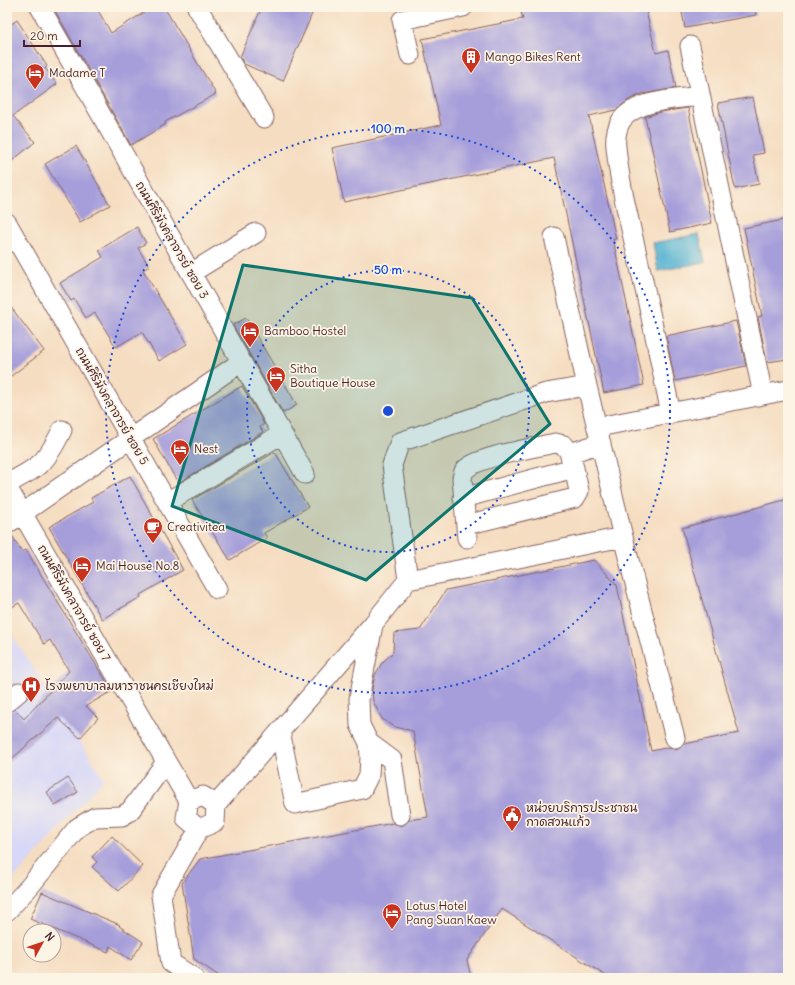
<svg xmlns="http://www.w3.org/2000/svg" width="795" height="985" font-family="Delius,'Playpen Sans Thai',sans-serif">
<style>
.built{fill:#d7d7f8}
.water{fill:#53b2d2;stroke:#4e687e}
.building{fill:#a69eda}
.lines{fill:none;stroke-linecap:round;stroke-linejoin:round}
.minor-casing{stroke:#866260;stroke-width:21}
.minor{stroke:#fff;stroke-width:19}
.marked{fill:#0f766e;fill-opacity:0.2;stroke:#0f766e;stroke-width:3;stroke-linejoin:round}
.ring{fill:none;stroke:#1d4ed8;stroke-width:2;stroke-dasharray:2 4}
.labels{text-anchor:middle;stroke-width:3.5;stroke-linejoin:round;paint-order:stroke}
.poi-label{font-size:12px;fill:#4a1f2b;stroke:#fcf5e5;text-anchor:start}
.street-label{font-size:12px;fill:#4a1f2b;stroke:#fcf5e5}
.centre{fill:#1d4ed8;stroke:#fcf5e5;stroke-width:2}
.ring-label{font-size:12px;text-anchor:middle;font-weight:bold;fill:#1d4ed8;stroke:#fcf5e5;stroke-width:3.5;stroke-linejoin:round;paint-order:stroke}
</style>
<rect width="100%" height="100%" fill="#fcf5e5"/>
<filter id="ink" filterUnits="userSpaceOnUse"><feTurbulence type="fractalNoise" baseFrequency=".025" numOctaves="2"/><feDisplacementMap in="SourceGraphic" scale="8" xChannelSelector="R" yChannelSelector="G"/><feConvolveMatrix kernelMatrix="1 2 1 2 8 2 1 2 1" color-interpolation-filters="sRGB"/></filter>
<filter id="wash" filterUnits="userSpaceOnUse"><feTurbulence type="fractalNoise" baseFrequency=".012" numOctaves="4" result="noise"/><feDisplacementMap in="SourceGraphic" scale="16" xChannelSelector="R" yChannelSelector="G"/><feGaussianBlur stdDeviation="0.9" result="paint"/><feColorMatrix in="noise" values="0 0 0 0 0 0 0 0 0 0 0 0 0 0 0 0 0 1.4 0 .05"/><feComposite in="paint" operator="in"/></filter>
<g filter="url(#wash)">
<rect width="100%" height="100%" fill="#f5ddc1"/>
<!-- built -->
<path class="built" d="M7 627 104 779 7 886Z"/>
<!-- water -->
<path class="water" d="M699 234 705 262 658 271 653 243Z"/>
<g id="blocks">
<!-- building -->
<path class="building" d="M53 7H96L111 33 153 7H164L216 94 165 122 166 124 131 145Z
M262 7H315L283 81 244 64 240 57Z
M542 7H645L656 53 668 50 676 88 642 94 630 99 616 110 589 116 616 239H613L644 385 604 393 554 158 344 202 332 148 441 125 422 39 523 19 521 12Z
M681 7H755L756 15 685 28Z
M17 20 47 66 45 68 57 84 13 116 35 142 7 165V27Z
M753 97 764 153 753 155 759 184 735 189 718 103Z
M688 108 712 223 670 232 645 117 660 112Z
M76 146 110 205 80 222 45 164Z
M788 219V359L767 362 758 317 762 316 744 228Z
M137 227 146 243 138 248 149 266 143 270 187 344 159 361 142 332 116 347 95 313 86 318 74 299 71 301 60 283 103 257 99 250Z
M7 302 44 351 7 379Z
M246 318 297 405 283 413 233 325Z
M736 321 746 366 675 381 666 336Z
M242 386 264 424 260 427 263 432 178 483 153 439Z
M275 452 308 507 264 533 267 538 230 560 192 500Z
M130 476 183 570 140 595 141 597 102 619 49 527 93 502 91 498Z
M788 499V978H609L502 909 467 960 471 978H222L194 959 182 883 200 859 393 823 402 826 409 820 428 817 413 731 395 727 382 719 373 701 372 689 375 675 382 663 393 652 394 633 420 630 446 590 594 560 617 585 651 751 670 747 677 749 684 744 739 733 682 528Z
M11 534 22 552 26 550 112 691 86 706 98 718 80 738 58 718 7 763V713L15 709 24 719 69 671 50 640 44 644 19 603 7 610V535Z
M68 778 78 792 55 806 47 792Z
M112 836 143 866 119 891 92 867 97 862 92 857Z
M42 892 120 925 119 926 143 942 131 960 110 946 108 952 30 919Z"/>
</g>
</g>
<g filter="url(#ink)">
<use href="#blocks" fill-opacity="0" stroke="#866260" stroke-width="1"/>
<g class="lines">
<!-- minor casing -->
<g class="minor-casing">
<path id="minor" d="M40 7 305 474
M197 7 264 118
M690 46 763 395
M410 55 402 20 463 7
M7 223 217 589
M191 273 256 233
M671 414C661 366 652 319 641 272 632 231 620 189 616 147 615 138 617 128 621 121 635 100 678 99 700 96
M598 427 788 390
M7 484C40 466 45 465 62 430
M7 487 189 801
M463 498 574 468 570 456
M167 502 282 434
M7 524 241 362
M466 525 575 498 579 491 574 468
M623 537 675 738
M467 538 462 478C463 476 463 472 465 470 476 457 537 447 555 443L564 445 570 453 601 443
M408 580 392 465 400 442 546 393 587 386
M7 702 19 692
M280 731 295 804 362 789 369 775 370 757 369 743 360 725 359 699 373 625
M369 743 392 760 400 815
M203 796 216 805 215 822 199 829 186 818 189 801Z
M216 805 373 624 408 580 623 537 587 386 554 237
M7 911 30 886 77 828 95 817 122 816 130 811 166 762
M194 978 171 963 161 895 199 829"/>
</g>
<!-- minor -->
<use href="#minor" class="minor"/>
</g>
</g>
<!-- marked area -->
<path class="marked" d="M243 265 472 298 550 424 366 580 172 506Z"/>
<!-- distance rings -->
<g class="ring">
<circle cx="388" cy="411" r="141"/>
<circle cx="388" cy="411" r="282"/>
</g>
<!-- icons -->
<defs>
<g id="building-pin" transform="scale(1)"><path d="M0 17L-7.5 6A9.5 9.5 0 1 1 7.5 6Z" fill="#c8321e" stroke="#fcf5e5"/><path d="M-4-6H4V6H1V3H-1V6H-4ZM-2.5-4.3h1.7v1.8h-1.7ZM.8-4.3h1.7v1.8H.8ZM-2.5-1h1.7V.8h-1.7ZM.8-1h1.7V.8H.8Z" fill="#fff"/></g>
<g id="hotel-pin" transform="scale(1)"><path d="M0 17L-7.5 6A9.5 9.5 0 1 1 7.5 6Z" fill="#c8321e" stroke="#fcf5e5"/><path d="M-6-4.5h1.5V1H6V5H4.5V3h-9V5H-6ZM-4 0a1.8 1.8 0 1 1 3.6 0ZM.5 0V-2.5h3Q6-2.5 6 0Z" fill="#fff"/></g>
<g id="cafe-pin" transform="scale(1)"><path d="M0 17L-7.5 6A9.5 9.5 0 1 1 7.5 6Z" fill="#c8321e" stroke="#fcf5e5"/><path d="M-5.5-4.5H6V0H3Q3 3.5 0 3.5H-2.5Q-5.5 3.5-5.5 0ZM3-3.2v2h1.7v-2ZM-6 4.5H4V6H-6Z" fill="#fff"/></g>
<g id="hospital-pin" transform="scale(1)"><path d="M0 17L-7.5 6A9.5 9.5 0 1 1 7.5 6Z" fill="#c8321e" stroke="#fcf5e5"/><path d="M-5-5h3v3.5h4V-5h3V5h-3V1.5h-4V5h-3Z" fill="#fff"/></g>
<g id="civic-pin" transform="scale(1)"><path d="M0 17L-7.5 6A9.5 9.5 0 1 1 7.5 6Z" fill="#c8321e" stroke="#fcf5e5"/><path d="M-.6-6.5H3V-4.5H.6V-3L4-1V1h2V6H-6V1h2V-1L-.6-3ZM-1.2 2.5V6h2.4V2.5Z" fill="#fff"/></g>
</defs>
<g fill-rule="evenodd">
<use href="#building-pin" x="471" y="57"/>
<use href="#hotel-pin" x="35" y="73"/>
<use href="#hotel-pin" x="250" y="331"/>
<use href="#hotel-pin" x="276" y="376"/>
<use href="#hotel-pin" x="180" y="449"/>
<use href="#cafe-pin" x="153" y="527"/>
<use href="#hotel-pin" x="82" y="566"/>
<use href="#hospital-pin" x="31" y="686"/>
<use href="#civic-pin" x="512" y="815"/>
<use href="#hotel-pin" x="392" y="913"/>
</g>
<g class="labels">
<!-- poi labels -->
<g class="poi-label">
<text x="485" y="61">Mango Bikes Rent</text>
<text x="49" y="77">Madame T</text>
<text x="264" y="335">Bamboo Hostel</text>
<text x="290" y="373">Sitha<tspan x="290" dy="14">Boutique House</tspan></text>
<text x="194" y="453">Nest</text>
<text x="167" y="531">Creativitea</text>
<text x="96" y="570">Mai House No.8</text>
<text x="45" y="690">โรงพยาบาลมหาราชนครเชียงใหม่</text>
<text x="526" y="812">หน่วยบริการประชาชน<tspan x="526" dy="14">กาดสวนแก้ว</tspan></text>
<text x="406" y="910">Lotus Hotel<tspan x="406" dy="14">Pang Suan Kaew</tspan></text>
</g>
<!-- street labels -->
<g class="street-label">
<text transform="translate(172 240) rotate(60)" y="4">ถนนศิริมังคลาจารย์ ซอย 3</text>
<text transform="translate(112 406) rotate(60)" y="4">ถนนศิริมังคลาจารย์ ซอย 5</text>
<text transform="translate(74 603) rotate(60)" y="4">ถนนศิริมังคลาจารย์ ซอย 7</text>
</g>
</g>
<circle cx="388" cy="411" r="6" class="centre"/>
<g class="ring-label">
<text x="388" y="133">100 m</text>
<text x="388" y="274">50 m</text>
</g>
<!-- margin -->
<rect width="795" height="985" fill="none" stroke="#fcf5e5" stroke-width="24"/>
<!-- north arrow -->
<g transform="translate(42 943) rotate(50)"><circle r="19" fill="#fcf5e5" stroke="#b59f9b"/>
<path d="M0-3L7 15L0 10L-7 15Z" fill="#c8321e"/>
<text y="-6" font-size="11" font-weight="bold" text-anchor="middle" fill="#4a1f2b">N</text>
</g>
<!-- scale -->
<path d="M24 40v6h56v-6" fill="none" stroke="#4a1f2b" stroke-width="2"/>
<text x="30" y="40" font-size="12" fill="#4a1f2b" stroke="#fcf5e5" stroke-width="3" paint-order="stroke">20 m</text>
</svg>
